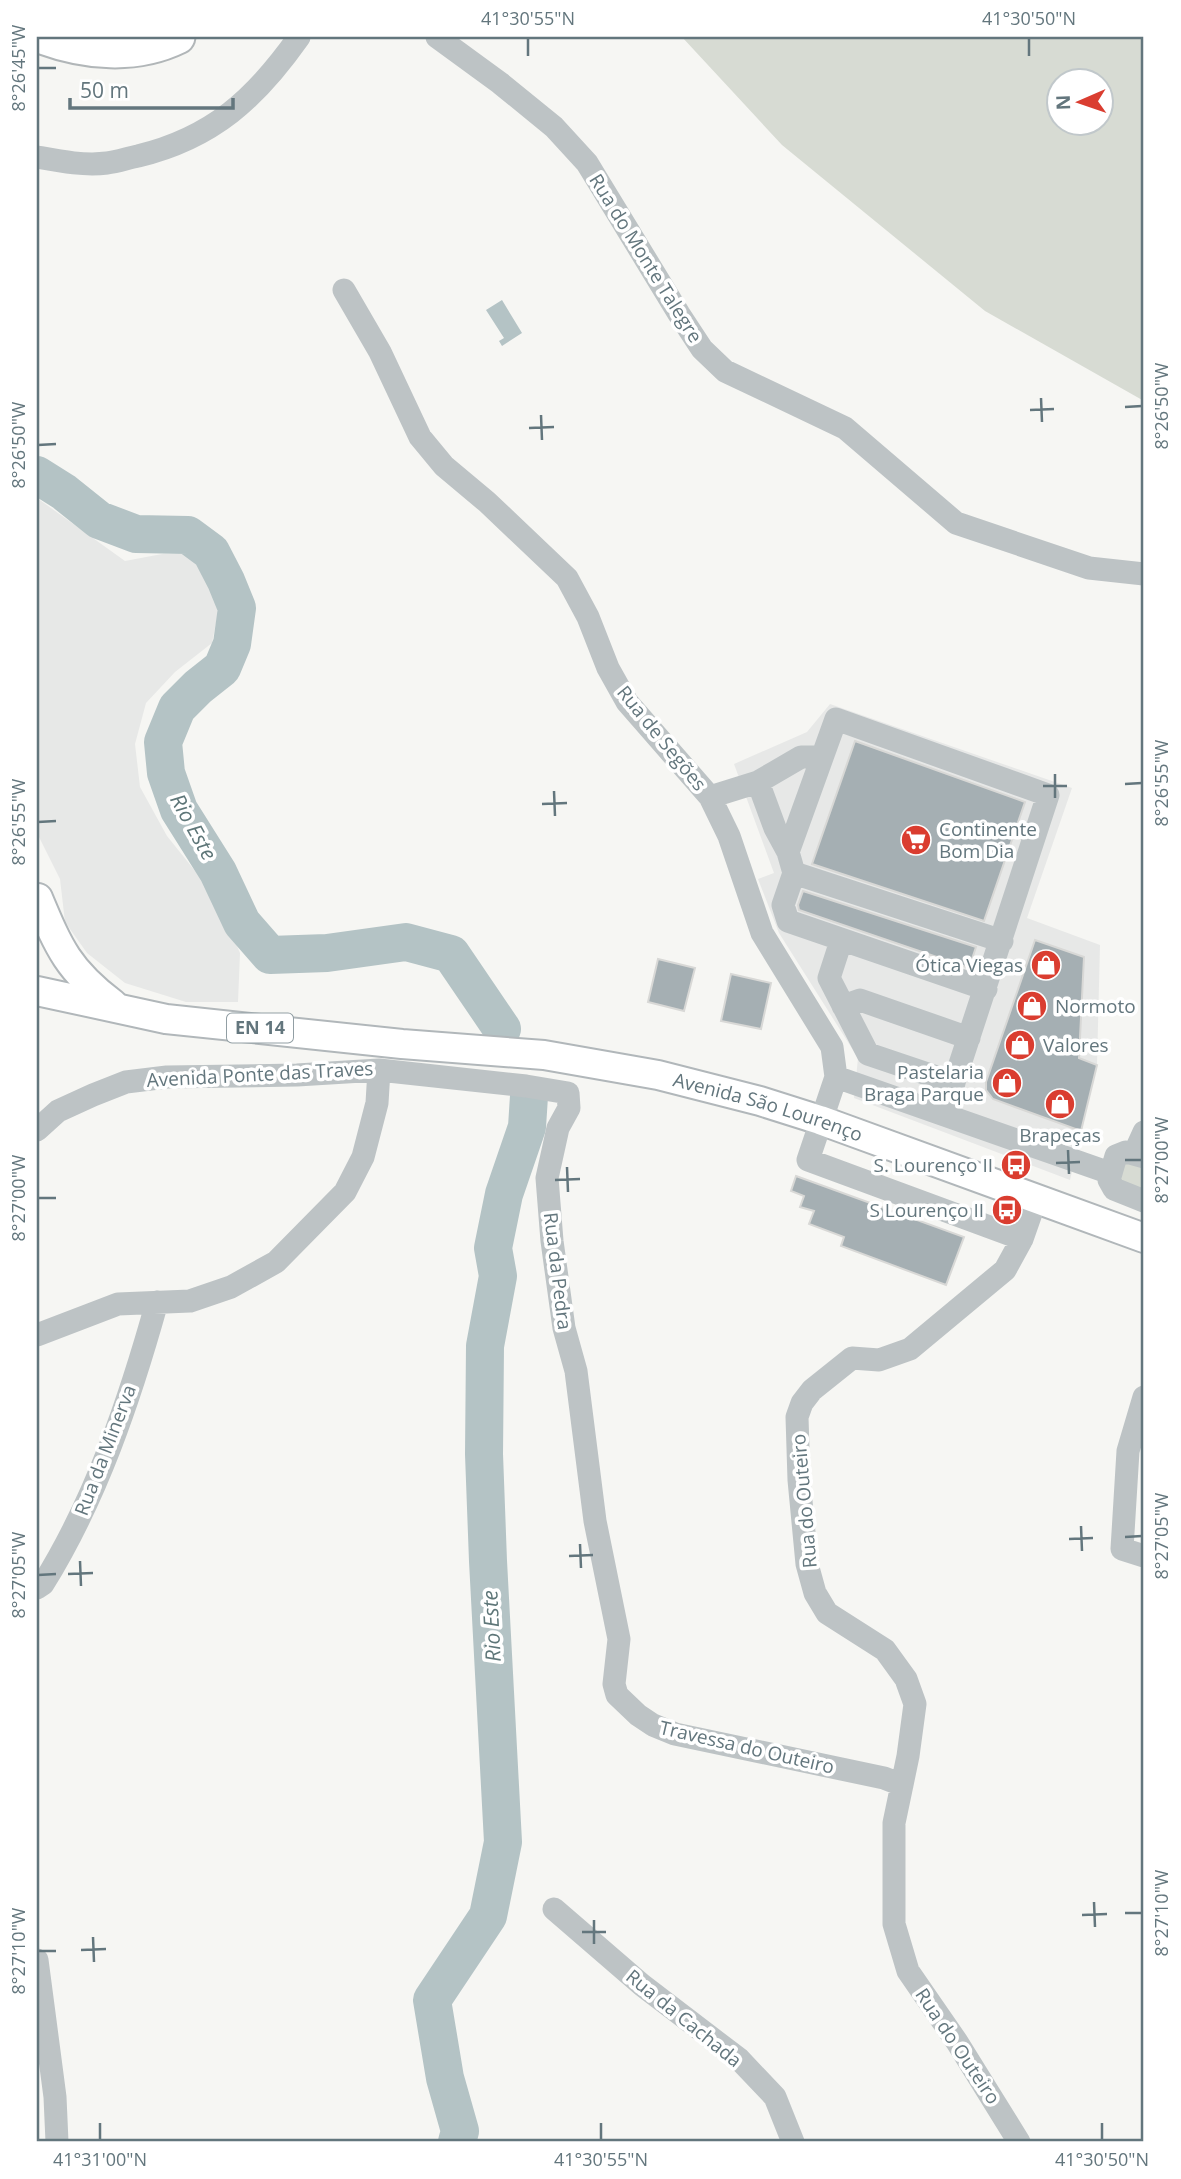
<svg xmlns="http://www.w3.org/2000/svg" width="1181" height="2179" font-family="'Open Sans',sans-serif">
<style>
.built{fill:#e7e8e7}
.green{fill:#d7dbd3;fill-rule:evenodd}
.water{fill:#b4c3c5}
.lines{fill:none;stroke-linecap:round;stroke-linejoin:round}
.river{stroke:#b4c3c5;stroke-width:38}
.building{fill:#a5afb3;stroke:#d8d8d6;stroke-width:2}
.major-casing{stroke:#b1b7ba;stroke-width:32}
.highway-casing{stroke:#b1b6b8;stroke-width:37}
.minor{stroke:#bdc3c5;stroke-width:23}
.major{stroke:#fff;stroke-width:28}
.highway{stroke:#fff;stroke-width:33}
.ticks{fill:none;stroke:#63767d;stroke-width:2.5}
.labels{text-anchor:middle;stroke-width:7;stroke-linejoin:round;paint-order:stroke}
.shield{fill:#fff;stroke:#929fa4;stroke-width:2}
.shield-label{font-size:18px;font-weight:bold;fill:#63767d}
.street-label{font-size:19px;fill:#63767d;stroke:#fff}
.poi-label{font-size:19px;fill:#63767d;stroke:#fff;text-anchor:end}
.water-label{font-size:21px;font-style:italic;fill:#5e7678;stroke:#fff}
.neatline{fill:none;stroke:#63767d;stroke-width:2.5}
.ticks-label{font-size:18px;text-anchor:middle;fill:#63767d}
</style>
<rect width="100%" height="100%" fill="#f6f6f3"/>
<!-- built -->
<path class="built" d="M37 498 125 561 162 554 190 553 209 575 218 613 212 643 175 672 146 703 135 744 140 787 167 836 216 897 240 953 238 1002H186L125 983 87 953 65 922 60 879 37 833Z
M830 704 1072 788 1027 918 1100 945 1097 1065 1070 1180 854 1098 858 1058 779 933 758 879 774 873 734 764 807 732Z"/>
<!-- green -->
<path class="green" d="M682 37H1144V401L985 311 782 145ZM1058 80H1100V122H1058Z
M1121 1161 1144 1163V1191L1118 1180Z"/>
<!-- water -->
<path class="water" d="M502 300 522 333 502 346 499 341 504 338 486 310Z"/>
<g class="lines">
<!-- river -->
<path class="river" d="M37 475 64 492 99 520 136 534 188 535 211 552 226 581 237 608 232 644 222 668 198 687 177 708 163 742 166 773 179 810 218 872 242 923 270 955 327 953 406 942 451 954 502 1029
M457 2142 460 2131 445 2078 432 2000 488 1916 503 1842 488 1561 484 1454 485 1346 498 1276 493 1248 504 1194 527 1127 529 1096"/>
</g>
<!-- building -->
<path class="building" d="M855 741 1025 802 984 921 812 864Z
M803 891 976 947 969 968 799 910 798 905Z
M1035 940 1084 957 1079 1058 1097 1065 1081 1131 993 1099 986 1090V1082Z
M658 959 695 968 684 1011 648 1002Z
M731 974 771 983 761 1029 721 1021Z
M796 1176 964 1237 946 1285 841 1246 844 1237 809 1224 814 1211 800 1207 804 1196 791 1191Z"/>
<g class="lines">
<!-- major casing -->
<g class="major-casing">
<g id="major">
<path d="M38 898C59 948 68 970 113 1004"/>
<path id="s1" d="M37 991 166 1019 402 1044 544 1055 658 1075 760 1101 820 1120 1144 1238"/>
</g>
</g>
<!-- highway casing -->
<g class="highway-casing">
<path id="highway" d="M42 37C86 53 135 58 178 37"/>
</g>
<!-- minor -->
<path class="minor" d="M437 37 500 83 554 127 587 163 679 314 702 349 725 371 845 428 956 523 1089 568 1144 574
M37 157C59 161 84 166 107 163 117 162 128 158 138 156 213 138 256 98 299 37
M344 290 380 352 420 437 444 466 487 502 567 578 588 617 608 668 627 702 710 797 729 836 762 933 832 1047 836 1077 808 1160 1022 1239
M758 782 775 828 788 852
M710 797 758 782 801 757H822
M794 873 1002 941
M841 941 829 978 868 1054 954 1083
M843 1006 860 1000 969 1038
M836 1077 1110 1173
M944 1113C979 1007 1014 901 1048 795L836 719 788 852 794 873 783 905 788 921 986 989
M37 1130 58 1111 93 1095 126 1082 167 1077 297 1075 379 1070 526 1086 568 1093 569 1108 558 1128 547 1178 552 1241 564 1328 576 1371 595 1521 619 1639 614 1684 617 1695 638 1715 653 1725 675 1734 884 1778 902 1785
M1134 1154 1144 1132
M1144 1157 1126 1152 1116 1156 1109 1180 1114 1189 1144 1201
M37 1335 118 1304 190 1301 231 1287 276 1262 345 1192 363 1157 377 1103 379 1070
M1144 1397 1128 1451 1122 1549 1144 1556
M37 1588 43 1584C96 1499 130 1399 157 1302
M554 1909 642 1985 739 2059 775 2097 793 2142
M37 1960 55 2097 57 2142
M1019 2142 957 2042 908 1971 894 1924V1823L908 1756 915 1704 906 1679 885 1650 827 1613 815 1593 807 1564 799 1480 797 1417 802 1403 812 1390 852 1358 879 1360 910 1349 1005 1270 1022 1239 1036 1199"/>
<!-- major -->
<use href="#major" class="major"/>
<!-- highway -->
<use href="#highway" class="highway"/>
</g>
<!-- ticks -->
<path class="ticks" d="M528 38V56M1029 38V56M38 68H56M1041 398 1042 422M1125 407 1142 406M1030 410 1054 409M541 415 542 440M529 428 554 427M38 445 56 444M1055 774V798M1125 784 1142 783M1043 786H1067M554 791 555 816M542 804 567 803M38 822 56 821M1068 1150 1069 1174M1125 1160H1142M1056 1163 1080 1162M567 1167 568 1192M555 1180 580 1179M38 1198H56M1081 1526 1082 1551M1125 1537 1142 1536M1069 1539 1093 1538M580 1544 581 1568M569 1556 593 1555M80 1561 81 1586M68 1574 93 1573M38 1575 56 1574M1094 1902 1095 1927M1125 1913H1142M1082 1915 1107 1914M594 1920V1944M582 1932H606M93 1937 94 1962M81 1950 106 1949M38 1951H56M100 2123V2140M601 2123V2140M1102 2123V2140"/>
<!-- icons -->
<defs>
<g id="supermarket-disc" transform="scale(1.575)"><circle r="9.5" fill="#da3d30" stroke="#fff"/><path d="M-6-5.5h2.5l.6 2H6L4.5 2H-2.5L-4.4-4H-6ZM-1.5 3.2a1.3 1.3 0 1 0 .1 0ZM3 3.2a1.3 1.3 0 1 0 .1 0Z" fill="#fff"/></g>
<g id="shop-disc" transform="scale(1.575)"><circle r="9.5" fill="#da3d30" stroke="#fff"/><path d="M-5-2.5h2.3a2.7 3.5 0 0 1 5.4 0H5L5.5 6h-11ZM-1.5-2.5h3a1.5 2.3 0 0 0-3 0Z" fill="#fff"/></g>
<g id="bus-disc" transform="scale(1.575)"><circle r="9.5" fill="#da3d30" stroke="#fff"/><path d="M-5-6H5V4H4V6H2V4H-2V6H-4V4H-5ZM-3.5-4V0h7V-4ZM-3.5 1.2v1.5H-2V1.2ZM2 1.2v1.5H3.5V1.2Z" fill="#fff"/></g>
</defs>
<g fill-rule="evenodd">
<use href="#supermarket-disc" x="916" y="840"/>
<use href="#shop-disc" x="1046" y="965"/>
<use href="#shop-disc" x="1032" y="1006"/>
<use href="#shop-disc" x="1020" y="1045"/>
<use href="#shop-disc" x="1007" y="1083"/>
<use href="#shop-disc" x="1060" y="1104"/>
<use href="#bus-disc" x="1016" y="1165"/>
<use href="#bus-disc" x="1007" y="1210"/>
</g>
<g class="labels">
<!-- shield labels -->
<rect class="shield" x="227" y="1013.5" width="66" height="29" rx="5"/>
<g class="shield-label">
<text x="260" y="1034">EN 14</text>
</g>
<!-- street labels -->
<g class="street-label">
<text transform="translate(646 258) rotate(58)" y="7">Rua do Monte Talegre</text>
<text transform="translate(662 738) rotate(51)" y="7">Rua de Segões</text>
<text transform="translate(260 1074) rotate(-3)" y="7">Avenida Ponte das Traves</text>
<text dy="7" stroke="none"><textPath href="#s1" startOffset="742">Avenida São Lourenço</textPath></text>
<text transform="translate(558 1271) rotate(83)" y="7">Rua da Pedra</text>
<text transform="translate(105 1450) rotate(-69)" y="7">Rua da Minerva</text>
<text transform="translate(804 1501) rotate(-95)" y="7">Rua do Outeiro</text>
<text transform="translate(747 1747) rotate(13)" y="7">Travessa do Outeiro</text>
<text transform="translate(684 2018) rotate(39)" y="7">Rua da Cachada</text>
<text transform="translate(958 2046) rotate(56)" y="7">Rua do Outeiro</text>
</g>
<!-- poi labels -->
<g class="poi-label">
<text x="939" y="836" text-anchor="start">Continente<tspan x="939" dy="22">Bom Dia</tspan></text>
<text x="1023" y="972">Ótica Viegas</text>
<text x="1055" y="1013" text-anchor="start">Normoto</text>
<text x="1043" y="1052" text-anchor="start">Valores</text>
<text x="984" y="1079">Pastelaria<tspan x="984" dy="22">Braga Parque</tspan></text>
<text x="1060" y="1142" text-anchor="middle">Brapeças</text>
<text x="993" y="1172">S. Lourenço II</text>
<text x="984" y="1217">S Lourenço II</text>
</g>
<!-- water labels -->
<g class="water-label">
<text transform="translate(193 827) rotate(61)" y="7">Rio Este</text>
<text transform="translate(492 1626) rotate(-93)" y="7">Rio Este</text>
</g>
</g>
<!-- border -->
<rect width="1181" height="2179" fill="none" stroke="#ffffff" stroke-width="77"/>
<!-- north arrow -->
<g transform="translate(1080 102) rotate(268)"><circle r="33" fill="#ffffff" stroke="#c1c8cb" stroke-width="2"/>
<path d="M0-5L12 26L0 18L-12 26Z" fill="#da3d30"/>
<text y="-10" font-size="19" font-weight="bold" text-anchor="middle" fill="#63767d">N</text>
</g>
<!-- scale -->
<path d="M70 98v10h163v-10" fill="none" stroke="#63767d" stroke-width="3.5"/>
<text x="80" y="98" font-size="21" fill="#63767d" stroke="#ffffff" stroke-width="5" paint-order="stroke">50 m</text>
<rect x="38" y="38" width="1104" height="2102" class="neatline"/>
<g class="ticks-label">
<text x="528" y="25">41°30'55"N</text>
<text x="1029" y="25">41°30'50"N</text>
<text transform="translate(19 68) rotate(-90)" y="6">8°26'45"W</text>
<text transform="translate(1162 406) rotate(-90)" y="6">8°26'50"W</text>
<text transform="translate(19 445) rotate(-90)" y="6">8°26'50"W</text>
<text transform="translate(1162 783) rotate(-90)" y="6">8°26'55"W</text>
<text transform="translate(19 822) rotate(-90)" y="6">8°26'55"W</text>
<text transform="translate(1162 1160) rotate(-90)" y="6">8°27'00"W</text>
<text transform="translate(19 1198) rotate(-90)" y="6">8°27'00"W</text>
<text transform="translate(1162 1536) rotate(-90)" y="6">8°27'05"W</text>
<text transform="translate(19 1575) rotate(-90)" y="6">8°27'05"W</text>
<text transform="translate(1162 1913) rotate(-90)" y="6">8°27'10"W</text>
<text transform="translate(19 1951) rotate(-90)" y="6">8°27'10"W</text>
<text x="100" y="2166">41°31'00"N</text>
<text x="601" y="2166">41°30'55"N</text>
<text x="1102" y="2166">41°30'50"N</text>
</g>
</svg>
